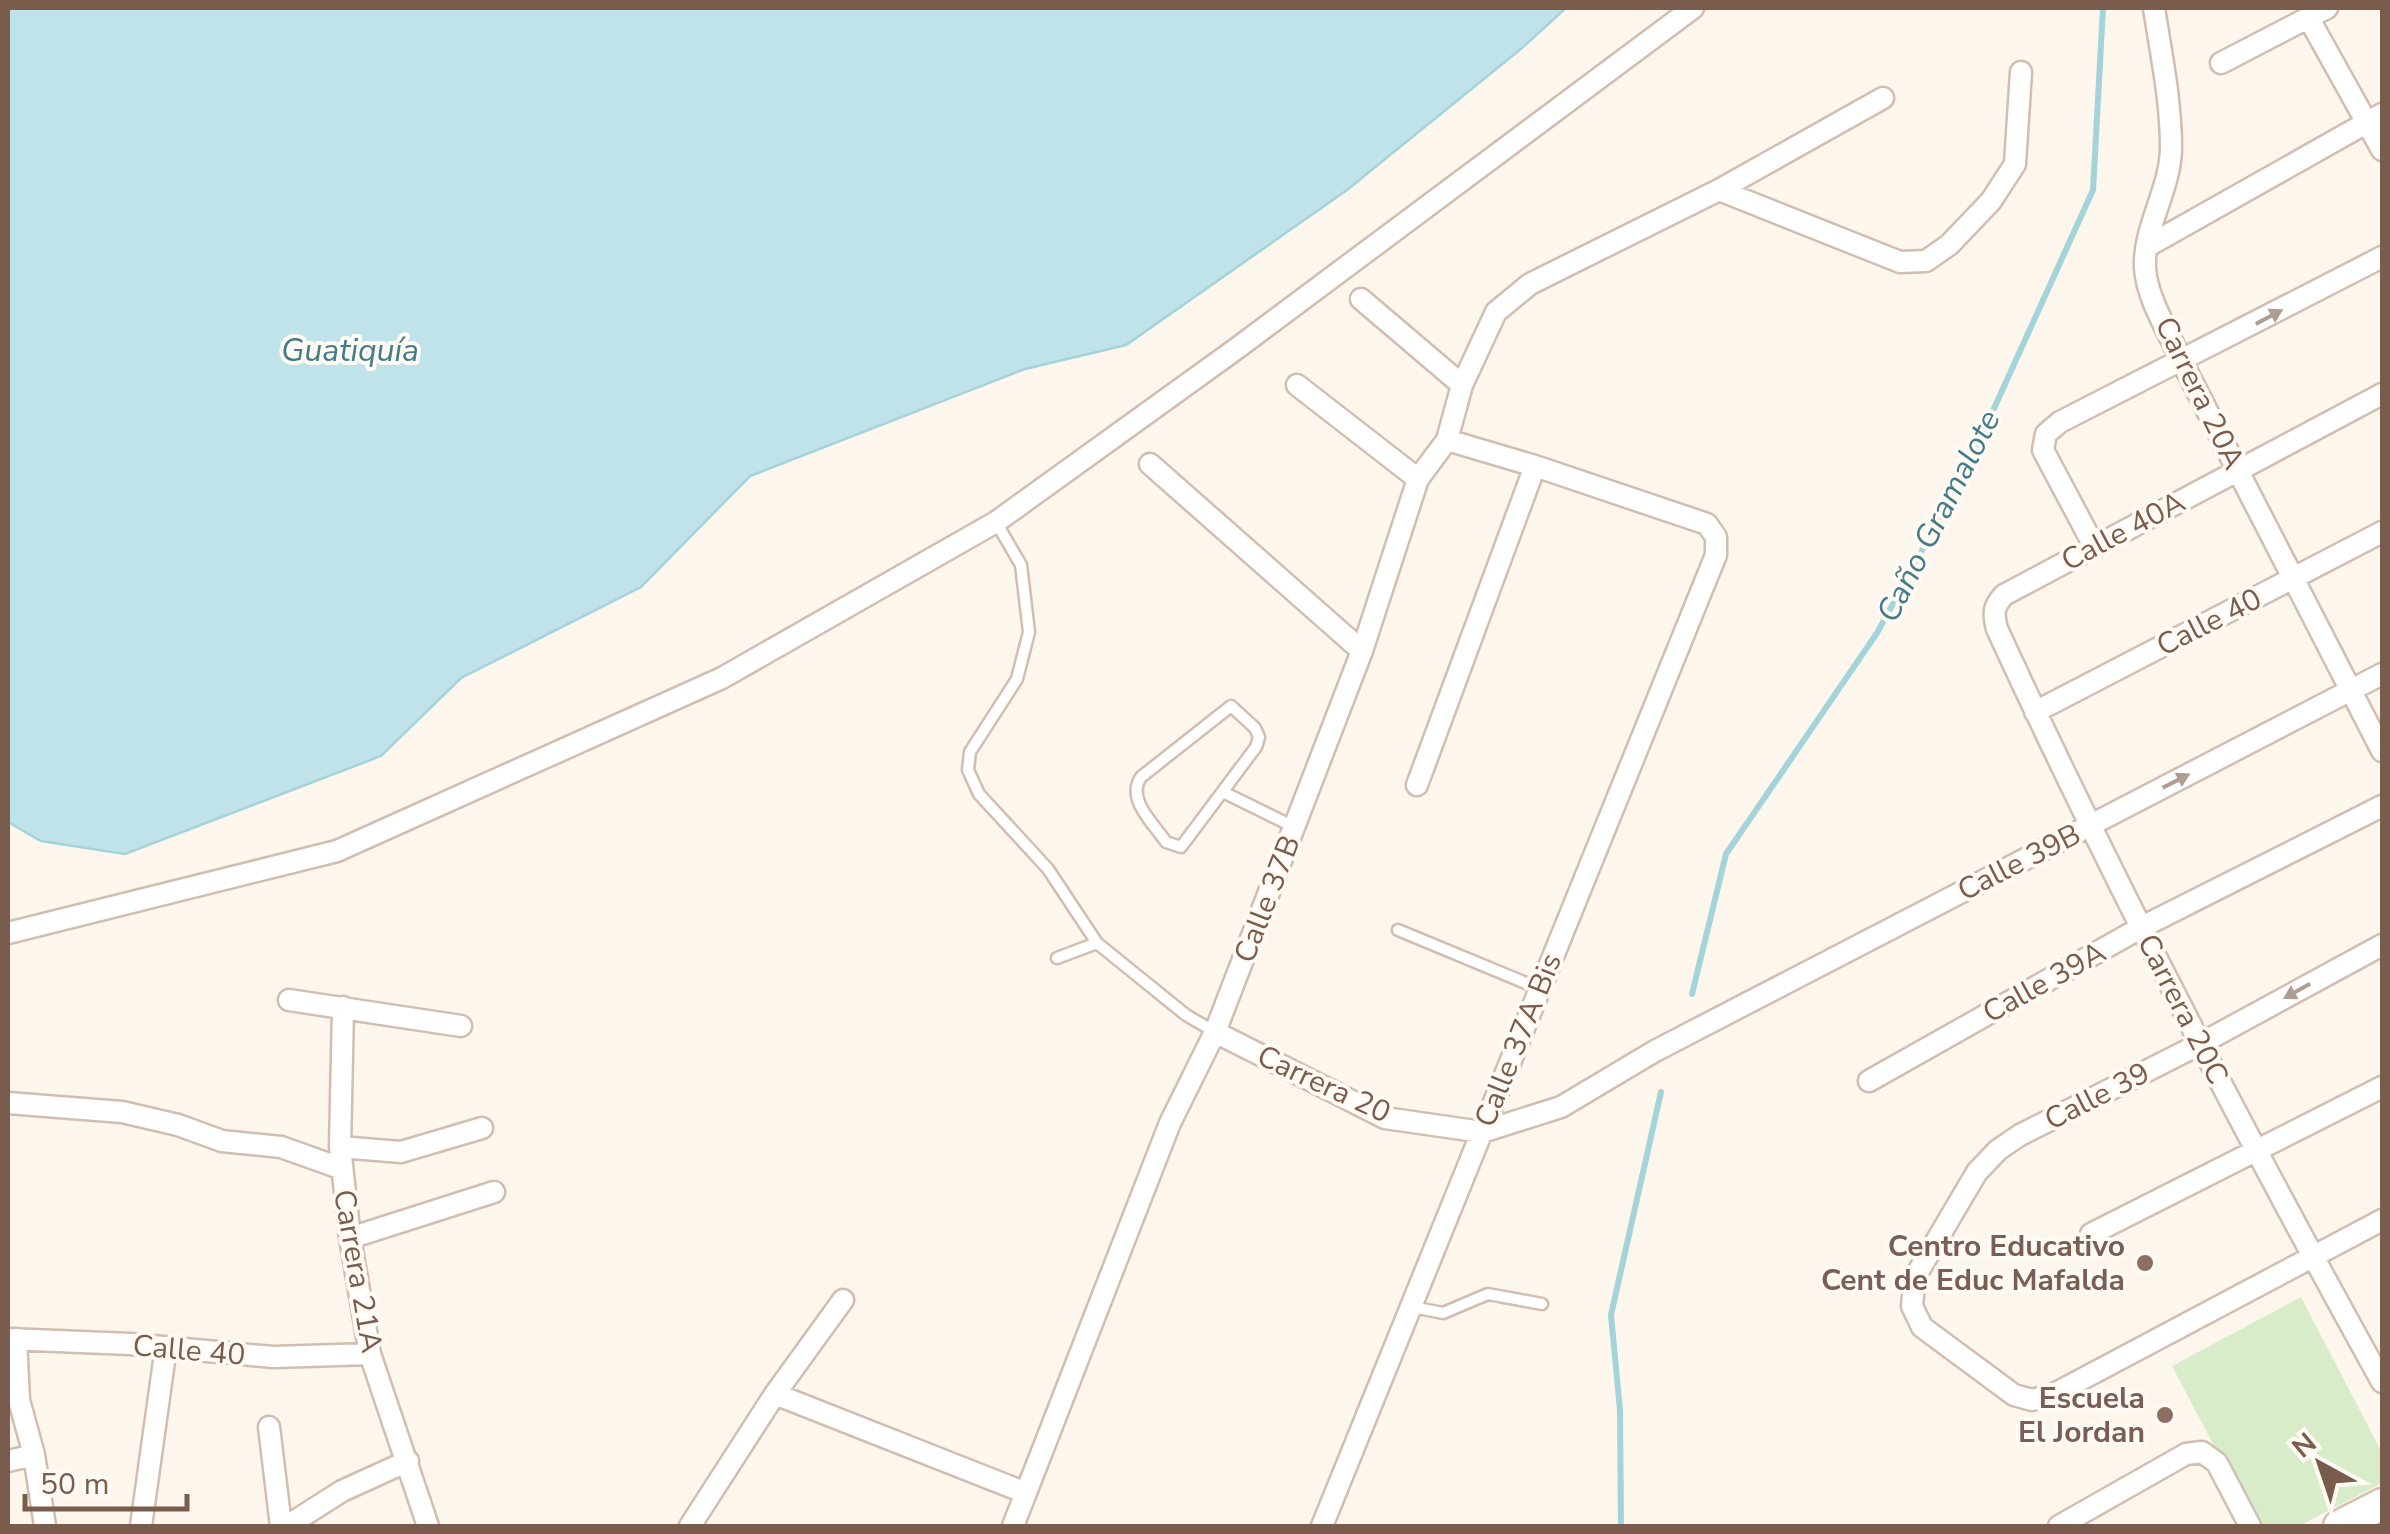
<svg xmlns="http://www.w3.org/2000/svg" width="2390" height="1534" font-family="'Nunito Sans',sans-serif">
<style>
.green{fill:#d8ecc9}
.water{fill:#bfe3e8;stroke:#a5d3da;stroke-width:2.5}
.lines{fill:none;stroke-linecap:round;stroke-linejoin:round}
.stream{stroke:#a5d3da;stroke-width:6}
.lane-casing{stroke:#d1beb0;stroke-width:15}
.street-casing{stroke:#d1beb0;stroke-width:25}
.secondary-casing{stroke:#d6c0b0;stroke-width:35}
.lane{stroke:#fff;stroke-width:10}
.street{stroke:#fff;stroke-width:20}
.secondary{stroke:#fff;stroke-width:30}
.oneway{fill:#af9d94}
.education-dot{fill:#8d6e63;stroke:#fffaf3;stroke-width:4}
.labels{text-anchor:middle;stroke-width:8;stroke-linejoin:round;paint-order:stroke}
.street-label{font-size:30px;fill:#7a5c4d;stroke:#fffaf3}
.education-label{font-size:30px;font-weight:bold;fill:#785e54;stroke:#fffaf3;text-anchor:end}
.water-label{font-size:32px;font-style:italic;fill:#437c86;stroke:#fffaf3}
</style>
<rect width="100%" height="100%" fill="#fdf6ec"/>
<!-- green -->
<path class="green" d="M2301 1297 2382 1453V1483L2299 1526H2256L2172 1366Z"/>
<!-- water -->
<path class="water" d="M8 8H1566L1522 48 1347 190 1126 345 1025 369 750 476 641 587 461 678 381 756 125 854 41 841 8 822Z"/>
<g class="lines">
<!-- stream -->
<path class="stream" d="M1692 994 1726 854 1877 633 1967 468 2093 190 2103 8
M1621 1526 1620 1410 1611 1315 1661 1092"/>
<!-- lane casing -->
<g class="lane-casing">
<path id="lane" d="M996 522 1021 565 1029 632 1017 679 970 752 968 770 979 794 1048 869 1097 943 1186 1015 1215 1032
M1231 706 1255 728 1259 737 1256 747 1181 847 1166 842C1153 823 1126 799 1141 777Z
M1223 792 1294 827
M1398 930 1538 988
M1057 958 1097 943
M1412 1307 1443 1313 1488 1294 1542 1304"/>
</g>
<!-- street casing -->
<g class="street-casing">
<path id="street" d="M2154 8C2161 53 2171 101 2171 147 2171 189 2143 227 2145 268 2147 300 2170 334 2182 362L2382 751
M2308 17 2382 150
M2221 63 2327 8
M1719 190 1900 262 1926 261 1949 245 1991 201 2015 164 2021 72
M2148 246 2382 114
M1361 299 1462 385
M1297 385 1418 479
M2382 394 2004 595C1993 607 1993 613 1997 629 2115 885 2245 1135 2382 1382
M1150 464 1362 651
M2094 546 2043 450 2046 434 2060 422 2382 257
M2035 712 2382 532
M1417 785 1535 466 1447 440
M8 933 337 851 722 678 996 522 1236 349 1693 8
M2382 945 2200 1044 2020 1135 1998 1150 1977 1172 1915 1277 1912 1306 1922 1327 2014 1395 2032 1400 2054 1394 2382 1220
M289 1000 461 1026
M343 1007 340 1147 350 1238 370 1354 428 1526
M1215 1032 1385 1118 1482 1132 1561 1107 1655 1051 2382 674
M1869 1081 2142 927 2382 806
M8 1103 122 1112 178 1125 222 1141 281 1147 340 1168
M340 1147 401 1152 482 1128
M2091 1234 2382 1087
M350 1238 494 1192
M8 1339 130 1344 273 1357 370 1354
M16 1339 19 1400 34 1455 45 1526
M775 1394 1026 1493
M269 1427 281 1526
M8 1461 34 1455
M141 1526 166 1347
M287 1526 342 1491 408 1461
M690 1526 775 1394 843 1300
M1013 1526 1170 1123 1215 1032 1362 651 1418 479 1447 440 1462 385 1496 312 1530 284 1719 190 1883 98
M1322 1526 1716 555V537L1707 524 1535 466
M2059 1526 2186 1454 2202 1452 2217 1463 2250 1526"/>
</g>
<!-- secondary casing -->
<g class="secondary-casing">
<path id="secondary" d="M2339 1526 2382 1504"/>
</g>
<!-- lane -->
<use href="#lane" class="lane"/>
<!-- street -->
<use href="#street" class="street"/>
<!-- secondary -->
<use href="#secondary" class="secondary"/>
</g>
<!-- one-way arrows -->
<defs><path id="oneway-solid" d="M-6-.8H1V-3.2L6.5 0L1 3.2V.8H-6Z" transform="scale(2.5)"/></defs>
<g class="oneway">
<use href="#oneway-solid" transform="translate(2269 317) rotate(-28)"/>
<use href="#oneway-solid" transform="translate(2176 781) rotate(-27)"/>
<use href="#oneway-solid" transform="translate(2297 991) rotate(151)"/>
</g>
<!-- markers -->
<g class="education-dot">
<circle cx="2145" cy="1263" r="10"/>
<circle cx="2165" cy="1415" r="10"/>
</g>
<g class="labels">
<!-- street labels -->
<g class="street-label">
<text transform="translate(2200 393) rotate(64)" y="10">Carrera 20A</text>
<text transform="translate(2123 531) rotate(-28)" y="10">Calle 40A</text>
<text transform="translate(2209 622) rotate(-27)" y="10">Calle 40</text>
<text transform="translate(2019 862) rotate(-27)" y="10">Calle 39B</text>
<text transform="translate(1267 899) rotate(-69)" y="10">Calle 37B</text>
<text transform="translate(2044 982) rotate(-29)" y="10">Calle 39A</text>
<text transform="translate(2183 1009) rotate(63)" y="10">Carrera 20C</text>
<text transform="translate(1518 1040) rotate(-68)" y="10">Calle 37A Bis</text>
<text transform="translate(1324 1084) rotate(25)" y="10">Carrera 20</text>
<text transform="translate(2097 1096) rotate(-27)" y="10">Calle 39</text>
<text transform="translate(358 1271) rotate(80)" y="10">Carrera 21A</text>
<text transform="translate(189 1350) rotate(5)" y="10">Calle 40</text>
</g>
<!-- education labels -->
<g class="education-label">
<text x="2125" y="1256">Centro Educativo<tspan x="2125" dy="34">Cent de Educ Mafalda</tspan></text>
<text x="2145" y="1408">Escuela<tspan x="2145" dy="34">El Jordan</tspan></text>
</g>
<!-- water labels -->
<g class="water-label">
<text x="350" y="361">Guatiquía</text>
<text transform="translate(1938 516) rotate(-63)" y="11">Caño Gramalote</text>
</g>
</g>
<!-- border -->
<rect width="2390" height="1534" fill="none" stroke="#7a5c4d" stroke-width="20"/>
<!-- north arrow -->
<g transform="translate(2320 1464) rotate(320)" stroke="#fffaf3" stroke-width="8" paint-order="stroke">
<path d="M0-8L18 38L0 25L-18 38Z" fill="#7a5c4d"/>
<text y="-15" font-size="28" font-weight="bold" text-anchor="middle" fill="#7a5c4d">N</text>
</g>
<!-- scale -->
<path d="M25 1494v15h162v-15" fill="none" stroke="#7a5c4d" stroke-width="5"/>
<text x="40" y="1494" font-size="30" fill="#7a5c4d" stroke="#fffaf3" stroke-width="8" paint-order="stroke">50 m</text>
</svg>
